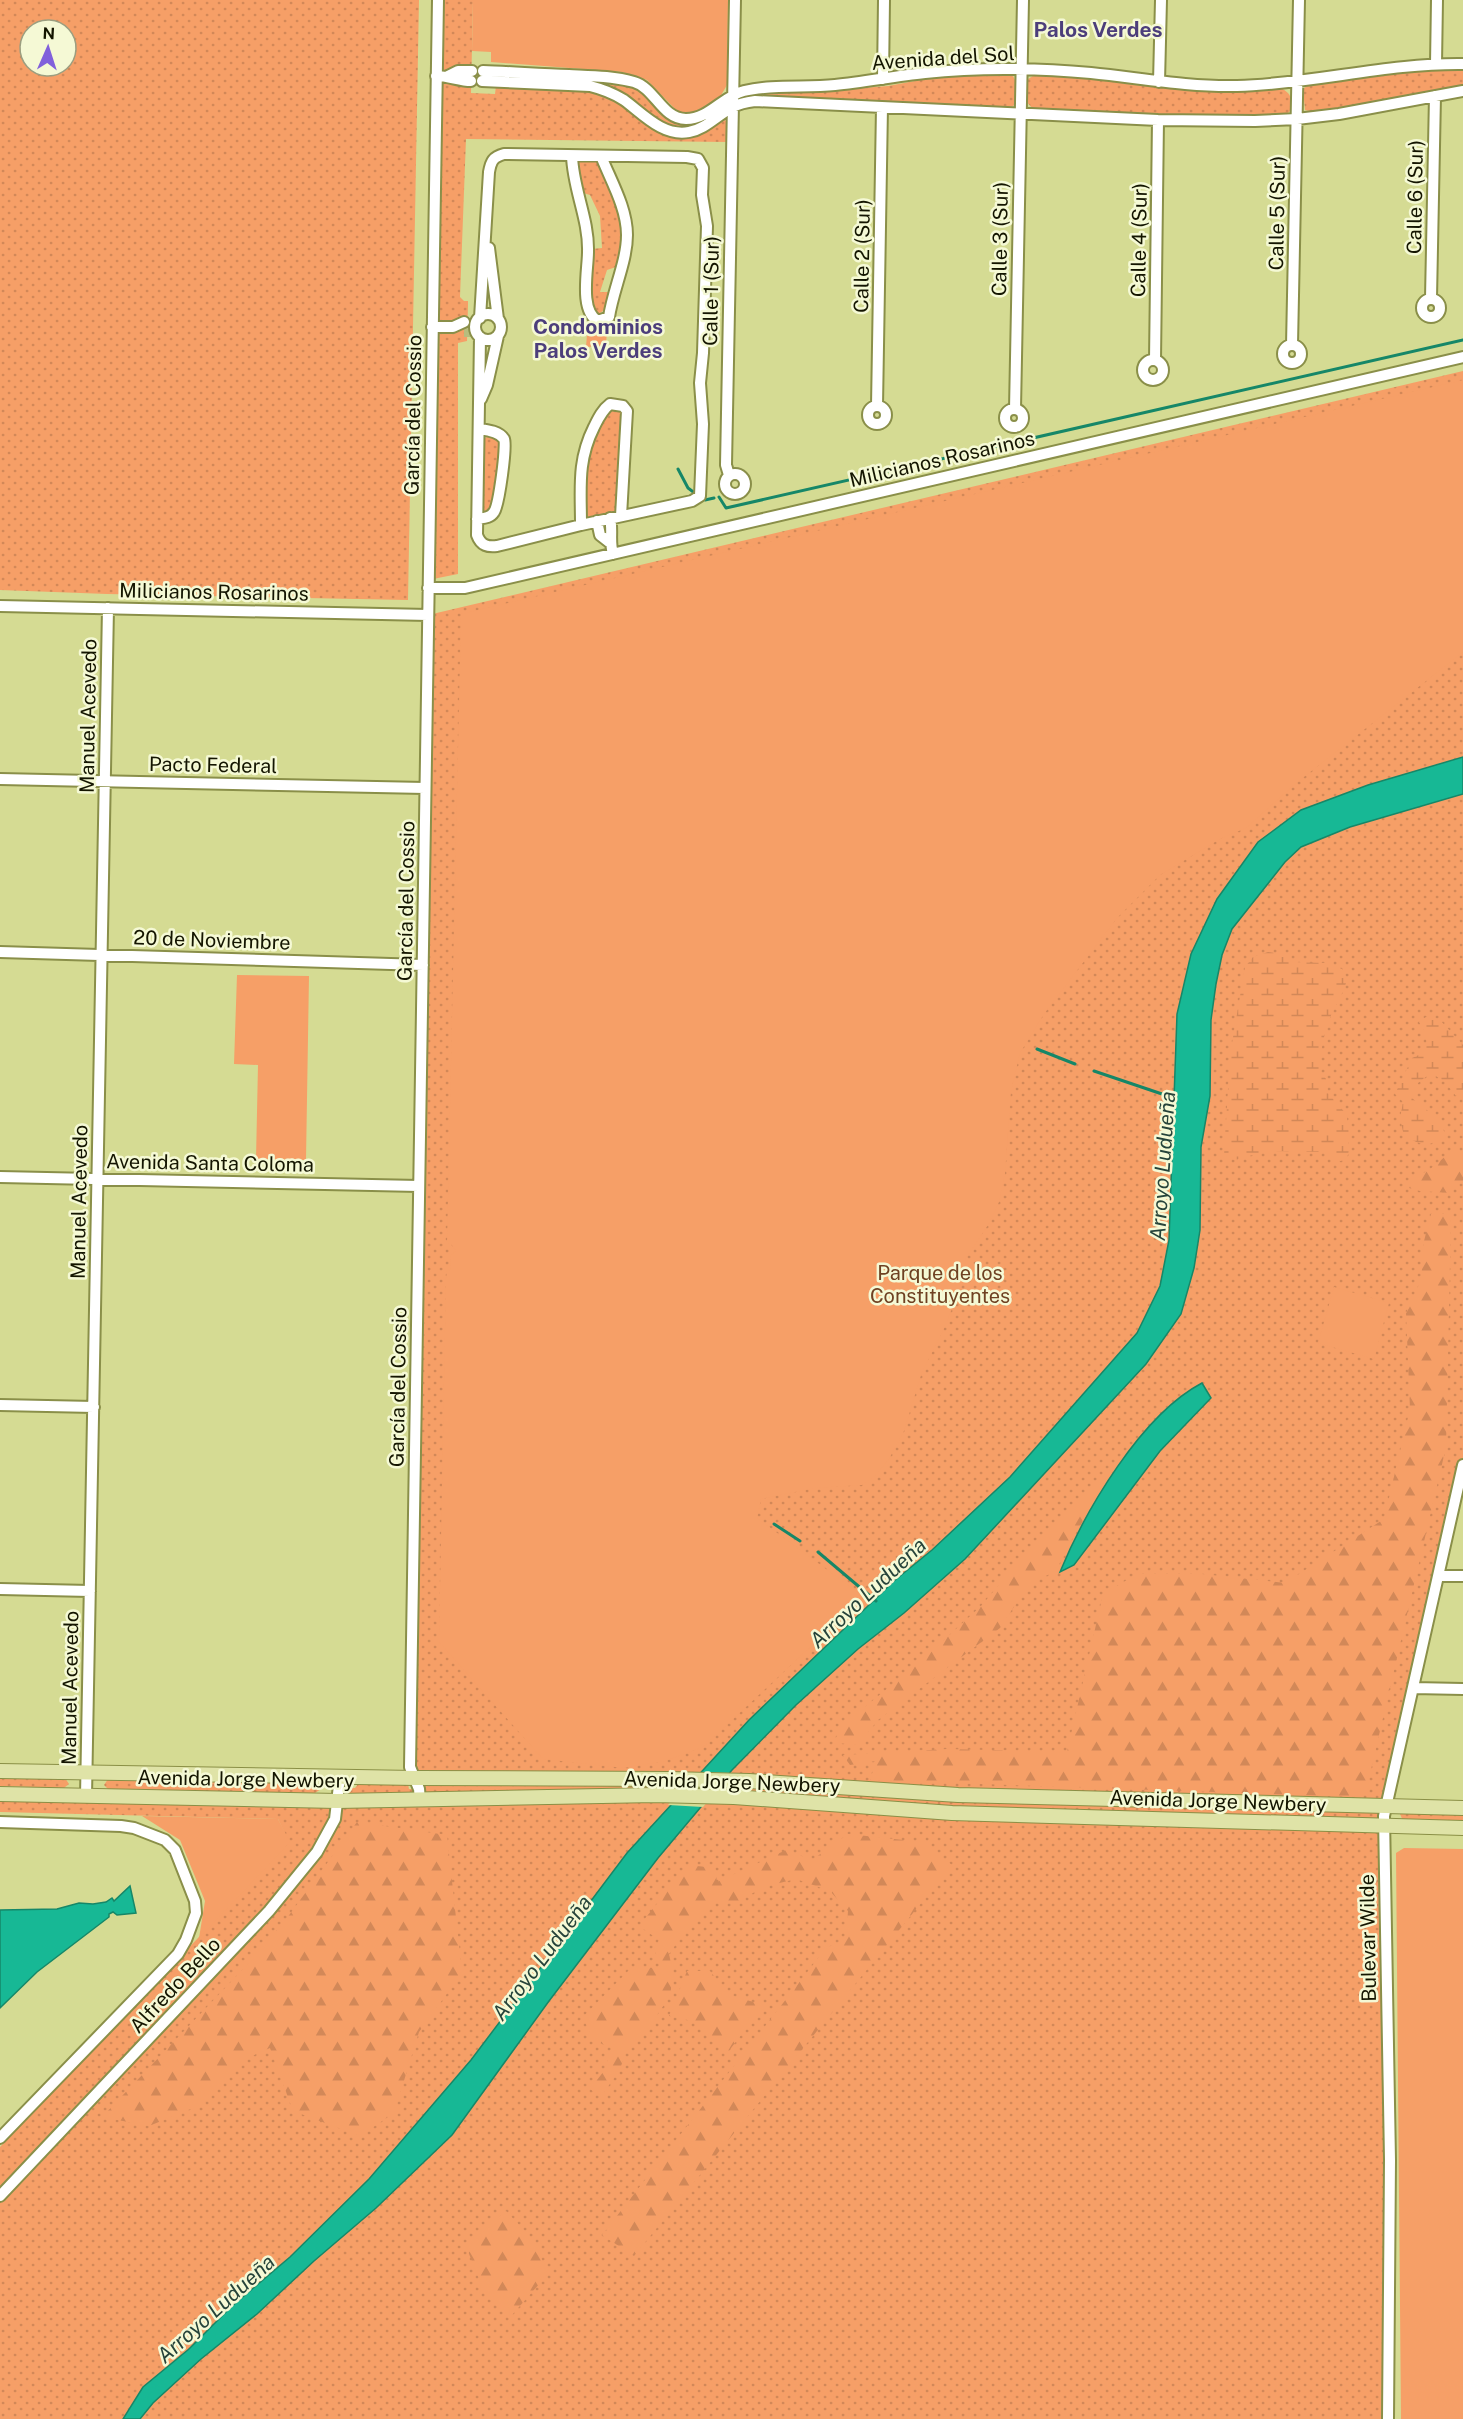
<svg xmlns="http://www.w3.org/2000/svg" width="1463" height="2419" font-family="'Public Sans',sans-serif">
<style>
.grass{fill:url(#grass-dots);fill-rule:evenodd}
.forest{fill:url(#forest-firs)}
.wetland{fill:url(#wetland-marsh)}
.park{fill:#f69f67}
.water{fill:#17b895;stroke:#168768;stroke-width:1.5}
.pier{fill:#d5db93}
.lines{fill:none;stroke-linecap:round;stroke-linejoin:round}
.stream{stroke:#168768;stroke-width:3}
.minor-tunnel{stroke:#b8bd7d;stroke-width:10;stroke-dasharray:10 5;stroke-linecap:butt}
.minor-casing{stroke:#8a8f49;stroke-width:14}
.major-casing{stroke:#8a8f46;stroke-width:16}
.minor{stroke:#fff;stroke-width:10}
.major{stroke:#dfe3a7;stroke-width:14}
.labels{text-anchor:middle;stroke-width:5;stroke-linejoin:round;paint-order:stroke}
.street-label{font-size:20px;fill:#141500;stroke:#f5f9d5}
.park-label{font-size:20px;fill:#6f4122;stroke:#f5f9d5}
.neighbourhood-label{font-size:21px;font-weight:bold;fill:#4c3e7b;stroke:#f5f9d5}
.water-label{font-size:21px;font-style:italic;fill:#26433a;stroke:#f5f9d5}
</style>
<defs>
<pattern id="grass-dots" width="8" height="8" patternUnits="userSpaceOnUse" patternTransform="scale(1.5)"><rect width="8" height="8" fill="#f69f67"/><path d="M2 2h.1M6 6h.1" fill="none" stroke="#d28858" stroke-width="1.8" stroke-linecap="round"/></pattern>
<pattern id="forest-firs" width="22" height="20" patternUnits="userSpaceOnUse" patternTransform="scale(1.5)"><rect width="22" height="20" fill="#f69f67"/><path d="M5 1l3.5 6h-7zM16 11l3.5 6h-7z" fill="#d28858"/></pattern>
<pattern id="wetland-marsh" width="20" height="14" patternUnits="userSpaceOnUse" patternTransform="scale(1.5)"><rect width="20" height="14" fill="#f69f67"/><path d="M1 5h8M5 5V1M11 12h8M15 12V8" fill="none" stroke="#d28858"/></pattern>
</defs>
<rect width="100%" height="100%" fill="#d5db93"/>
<!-- grass -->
<path class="grass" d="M0 0H419L408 600 107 594 0 590ZM30 30H66V66H30Z
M438 0H473L471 93 495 94 496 86 598 93 614 99 653 129 663 133 695 135 724 120 728 121 727 142 466 139 460 297 464 301H468V305L467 341 458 343V574L428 580Z
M1463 68V85L1367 105 1313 112 1305 110 1303 89 1310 84 1423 70Z
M1004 74 1013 76 1016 82V103L1013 106 1004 108 746 100 742 97 748 94 837 90 888 86 936 77Z
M1036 74C1079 76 1122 84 1165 88 1204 91 1242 90 1281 88 1292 94 1292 99 1291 110L1286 115 1215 117 1033 109 1025 100V81Z
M590 80 640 88 667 117 714 115 694 127 672 128 651 116 627 96 588 82Z
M581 159 593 160 598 163C614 208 631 215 616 267L607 270 600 292H608C607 301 607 312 597 314L590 305 592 249 602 248 600 216 590 195 580 192 578 163Z
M1463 371V1465L1386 1806 1388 2419H0V2147L289 1842 278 1819 0 1812V1794L337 1801 339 1787 355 1788 359 1783 408 1784 409 1789H419L410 1767 428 615Z
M612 408 622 411 618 456 617 511 614 514 589 518 586 514C585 497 582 478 585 462 587 450 602 415 612 408Z
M488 436H495L502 444 491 511 481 515 484 439Z
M0 1776 65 1778 69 1784 64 1788 0 1786Z
M108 1779 315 1783 320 1784 321 1789 315 1793 109 1790 104 1785Z
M1404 1812 1463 1814V1823L1403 1821 1400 1814Z"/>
<!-- forest -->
<path class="forest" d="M1463 1151V1183H1451V1193L1420 1191 1409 1188V1180L1429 1170 1447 1155Z
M1431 1214H1451L1446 1447 1366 1791 1354 1797 870 1780 876 1761 850 1765 843 1755 947 1749 1067 1752 1103 1594 1137 1574H1202L1285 1583 1384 1519 1410 1409 1406 1313 1421 1280 1424 1241Z
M1113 1471 1068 1546 1056 1571 1029 1584 1000 1628 878 1720 858 1745 837 1743 835 1739 845 1723 920 1662 981 1606 1021 1559Z
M357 1822 447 1835 462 1973 419 2032 394 2113 360 2136 293 2111 270 2048 243 2060 203 2104 149 2126 102 2117 245 1967 287 1918Z
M848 1834 922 1842 952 1865 634 2256 602 2235 826 1948 846 1939 848 1911 830 1891 796 1879 763 1887 738 1902 710 1903 689 1926 669 1954 673 1973 670 1996 655 2018 628 2046 620 2069 601 2097 590 2089 604 2071 612 2048 593 2040 583 2017 632 1967 660 1968 655 1950 659 1940 639 1926 688 1865 715 1868 717 1882 786 1850 812 1860Z
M687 1971H710L729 1995 764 2005 728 2052 692 2021 669 2016Z
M506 2211 536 2243 547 2275 512 2315 482 2286 465 2244Z"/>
<!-- wetland -->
<path class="wetland" d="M1268 952 1281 954 1291 962 1328 963 1342 969 1347 979C1344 992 1338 1001 1332 1013 1324 1030 1321 1051 1319 1069L1326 1079 1328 1093 1347 1115 1349 1152 1346 1160 1340 1161 1325 1152 1267 1151 1235 1160 1224 1156 1230 1055 1245 967 1253 957Z
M1426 1017 1439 1019 1463 1045V1090L1456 1096 1445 1082 1431 1073 1418 1083 1413 1099 1438 1119 1445 1133C1429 1150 1423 1145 1404 1136L1400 1118 1403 1102 1395 1094 1412 1058 1421 1054 1427 1045 1425 1032 1419 1022Z"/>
<!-- park -->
<path class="park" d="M473 0H728L727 85 720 97 695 112 686 114 676 110 647 80 622 72 491 62V52L472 51Z
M588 322 597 327 604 325 607 329 606 346 586 347Z
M1463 380V652L1295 784 1246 828 1220 839 1160 875 1117 918 1044 1014 1020 1053 1011 1091 1005 1174 999 1202 990 1222 966 1258 963 1282 942 1333 922 1372 904 1431 889 1459 875 1476 862 1485 815 1488 761 1499 757 1518 864 1597 703 1747 665 1761 624 1768 543 1759 439 1642 446 1278 447 1271 450 1270 451 1255 456 1251 451 1244 447 1243 461 614Z
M237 975 309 976 306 1160 256 1159 258 1065 234 1064Z
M1334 1287 1389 1303 1374 1359 1318 1343Z
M142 1816 278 1819 290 1842 199 1938 205 1901 180 1840Z
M1404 1848 1463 1849V2419H1401L1396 1853Z"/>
<!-- water -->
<path class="water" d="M1463 757V794L1350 827 1301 847 1285 862 1232 929 1222 955 1216 984 1211 1020 1210 1096 1201 1147 1200 1230 1194 1268 1181 1314 1146 1364 965 1559 904 1613 858 1649 796 1705 732 1770 658 1858 549 2001 452 2135 376 2208 314 2261 257 2314 201 2359 153 2403 140 2419H123L143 2387 189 2349 231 2307 290 2257 369 2179 471 2060 627 1853 749 1720 894 1581 932 1550 1010 1477 1137 1333 1160 1286 1169 1240 1177 1014 1191 954 1217 899 1258 842 1301 810 1368 785Z
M1202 1383 1211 1398 1160 1451 1074 1565 1060 1572C1085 1511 1141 1415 1202 1383Z
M130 1886 136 1913 117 1915 113 1912 109 1914V1917L37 1972 0 2008V1910L57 1909 79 1903 93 1904 106 1902 112 1898 114 1901Z"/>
<!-- pier -->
<path class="pier" d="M698 1772 733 1773 703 1807 668 1805Z"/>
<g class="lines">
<!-- stream -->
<path class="stream" d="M678 469 688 488 696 494
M702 497 705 500 714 498
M719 497 726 508 1463 340
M1037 1049 1075 1064
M1094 1071 1162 1094 1175 1096
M774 1524 800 1541
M818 1552 876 1601"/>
<!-- minor-tunnel -->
<path class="minor-tunnel" d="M464 332H471"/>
<!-- minor casing -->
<g class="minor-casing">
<path id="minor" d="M1436 64 1437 0
M483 71C511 72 540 74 569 75 590 76 613 76 634 82 655 88 662 119 686 119 709 119 723 96 744 91 773 84 805 88 835 85 865 82 895 76 925 73 980 67 1036 68 1091 73 1141 78 1186 87 1237 86 1313 84 1387 63 1463 64
M436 76C449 76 459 81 471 81
M448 76 458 71H472
M883 79 884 0
M482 81 590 86C602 89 613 93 624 100 643 114 663 137 689 132 706 129 717 115 733 107 740 103 747 102 755 101L1158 120 1255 121 1297 119 1339 114 1463 91
M1159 82 1161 0
M572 156C573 189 589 219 588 252 588 270 579 311 598 321L609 317C613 290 627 261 627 235 627 208 611 181 601 156
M489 248 498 319
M1431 298 1435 96
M1422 308a9 9 0 1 1 18 0a9 9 0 1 1-18 0Z
M475 327a13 13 0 1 1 26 0a13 13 0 1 1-26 0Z
M480 318 489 172C491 161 493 157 504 154L687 157 698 159 703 168 702 195 707 226 703 353 700 383 703 424 700 496 692 501 581 525 497 546C488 547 481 546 477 535L480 337
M432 327H453L464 322
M1283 354a9 9 0 1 1 18 0a9 9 0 1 1-18 0Z
M1292 345 1299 0
M1155 360 1158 120
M1143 370a10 10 0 1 1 20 0a10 10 0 1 1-20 0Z
M481 399 487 385 498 336
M877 406 882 107
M868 415a9 9 0 1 1 18 0a9 9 0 1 1-18 0Z
M1015 409 1023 0
M1005 418a9 9 0 1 1 18 0a9 9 0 1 1-18 0Z
M725 484a10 10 0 1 1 20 0a10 10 0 1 1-20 0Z
M729 475 726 465 735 0
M610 518C613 531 609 541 613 554
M477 519C484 518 490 518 494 512 499 505 507 445 504 439 499 431 487 430 479 429
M597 521 600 535 609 542
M581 525C581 488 577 461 594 427 598 419 602 410 610 404L623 406 627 411 621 516
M428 588H465L1463 357
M0 606 428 615
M0 779 425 788
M0 952 423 965
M0 1177 419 1186
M0 1405 94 1407
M1438 1576H1463
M0 1589 90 1591
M1413 1688 1463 1689
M86 1796 108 608
M420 1800 419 1789 410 1767 438 0
M0 1822 121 1826 134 1828 165 1840 175 1850 195 1901 196 1913 186 1940 178 1954 0 2138
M0 2196 269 1911 317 1852 335 1819 340 1777
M1388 2419 1390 2160 1384 1816 1463 1465"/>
</g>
<!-- major casing -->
<g class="major-casing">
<path id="major" d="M0 1771 415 1778 669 1779 749 1781 958 1795 1463 1808
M0 1794 337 1801 655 1795 734 1797 952 1813 1463 1828"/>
</g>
<!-- minor -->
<use href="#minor" class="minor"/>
<!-- major -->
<use href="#major" class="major"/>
</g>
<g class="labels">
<!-- street labels -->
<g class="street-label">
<text transform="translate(943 58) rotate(-4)" y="7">Avenida del Sol</text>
<text transform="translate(1415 197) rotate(-89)" y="7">Calle 6 (Sur)</text>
<text transform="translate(1277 213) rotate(-89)" y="7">Calle 5 (Sur)</text>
<text transform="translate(1000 239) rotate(-89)" y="7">Calle 3 (Sur)</text>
<text transform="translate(1139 240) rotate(-89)" y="7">Calle 4 (Sur)</text>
<text transform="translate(862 256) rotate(-89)" y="7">Calle 2 (Sur)</text>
<text transform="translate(711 291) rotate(-89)" y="7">Calle 1 (Sur)</text>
<text transform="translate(413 415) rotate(-89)" y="7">García del Cossio</text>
<text transform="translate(942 459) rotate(-13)" y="7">Milicianos Rosarinos</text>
<text transform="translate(214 592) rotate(1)" y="7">Milicianos Rosarinos</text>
<text transform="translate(88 716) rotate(-89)" y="7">Manuel Acevedo</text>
<text transform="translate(213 765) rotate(1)" y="7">Pacto Federal</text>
<text transform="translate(406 901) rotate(-89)" y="7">García del Cossio</text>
<text transform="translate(212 940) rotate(2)" y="7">20 de Noviembre</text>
<text transform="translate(210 1163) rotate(1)" y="7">Avenida Santa Coloma</text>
<text transform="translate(79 1202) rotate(-89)" y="7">Manuel Acevedo</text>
<text transform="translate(398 1387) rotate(-89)" y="7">García del Cossio</text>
<text transform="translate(70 1688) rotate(-89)" y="7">Manuel Acevedo</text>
<text transform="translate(246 1779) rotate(1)" y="7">Avenida Jorge Newbery</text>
<text transform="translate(732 1782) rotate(2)" y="7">Avenida Jorge Newbery</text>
<text transform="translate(1218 1801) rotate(2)" y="7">Avenida Jorge Newbery</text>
<text transform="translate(1368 1938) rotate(-91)" y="7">Bulevar Wilde</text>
<text transform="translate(175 1985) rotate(-47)" y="7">Alfredo Bello</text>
</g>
<!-- park labels -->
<g class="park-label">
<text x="940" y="1280">Parque de los<tspan x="940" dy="23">Constituyentes</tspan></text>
</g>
<!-- neighbourhood labels -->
<g class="neighbourhood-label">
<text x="1098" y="37">Palos Verdes</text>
<text x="598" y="334">Condominios<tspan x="598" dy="24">Palos Verdes</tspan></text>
</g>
<!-- water labels -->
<g class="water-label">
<text transform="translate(1163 1166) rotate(-86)" y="7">Arroyo Ludueña</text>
<text transform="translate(868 1593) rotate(-43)" y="7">Arroyo Ludueña</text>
<text transform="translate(542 1958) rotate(-53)" y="7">Arroyo Ludueña</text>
<text transform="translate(216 2309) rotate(-42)" y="7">Arroyo Ludueña</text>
</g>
</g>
<!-- north arrow -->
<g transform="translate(48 48) rotate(3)"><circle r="28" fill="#f5f9d5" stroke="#9b9e80" stroke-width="1.5"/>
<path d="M0-4.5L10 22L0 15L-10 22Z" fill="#8160db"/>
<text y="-9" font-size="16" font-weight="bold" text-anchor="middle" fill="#141500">N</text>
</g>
</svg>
